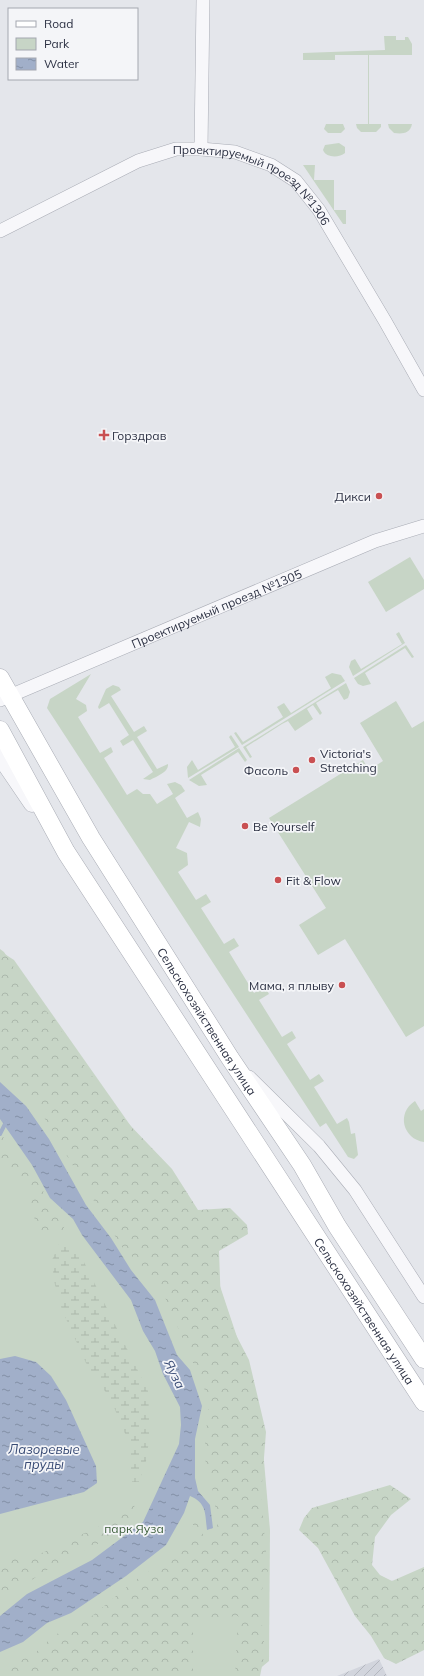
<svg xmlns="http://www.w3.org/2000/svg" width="424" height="1676" font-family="Mulish,sans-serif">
	<defs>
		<pattern id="industrial-furrows" width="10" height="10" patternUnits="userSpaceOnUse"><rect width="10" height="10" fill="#d2d5dd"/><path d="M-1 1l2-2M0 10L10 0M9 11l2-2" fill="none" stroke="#b4b7bf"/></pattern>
		<pattern id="forest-crowns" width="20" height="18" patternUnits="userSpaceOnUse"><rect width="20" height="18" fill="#c7d5c6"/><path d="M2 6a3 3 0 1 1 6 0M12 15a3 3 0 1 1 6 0" fill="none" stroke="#abb7ab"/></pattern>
		<pattern id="wetland-marsh" width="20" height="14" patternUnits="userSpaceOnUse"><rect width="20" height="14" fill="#c7d5c6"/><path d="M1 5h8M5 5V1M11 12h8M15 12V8" fill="none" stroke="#abb7ab"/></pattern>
		<pattern id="water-ripples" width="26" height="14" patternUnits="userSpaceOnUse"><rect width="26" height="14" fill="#a1afc9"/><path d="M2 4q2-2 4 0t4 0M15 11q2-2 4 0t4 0" fill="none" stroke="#838fa5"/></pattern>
	</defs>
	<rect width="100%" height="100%" fill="#e4e6eb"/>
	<path fill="url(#industrial-furrows)" d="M 379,1659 L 387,1676 L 337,1676 Z"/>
	<g fill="#c7d5c6">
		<path d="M 384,36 L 396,36 L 396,40 L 405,40 L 405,37 L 408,37 L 412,44 L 412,55 L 369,55 L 369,124 L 381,124 L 381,127 L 376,132 L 361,132 L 357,128 L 356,124 L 368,124 L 368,55 L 335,55 L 335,60 L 303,60 L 303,53 L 385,50 Z"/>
		<path d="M 326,124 L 343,124 L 345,129 L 341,133 L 328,133 L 324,129 Z"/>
		<path d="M 388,124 L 412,124 C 410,134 402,134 394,133 L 389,128 Z"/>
		<path d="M 339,143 L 345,147 L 345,153 C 339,158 326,158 323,150 L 325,145 Z"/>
		<path d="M 303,165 L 315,165 L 314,180 L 334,180 L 334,210 L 346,210 L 346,224 L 343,224 Z"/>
		<path d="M 410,557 L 424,580 L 424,589 L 386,612 L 368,582 Z"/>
		<path d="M 399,632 L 405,643 L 353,676 L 349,667 L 351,661 L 355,659 L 361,669 L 402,644 L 396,634 Z"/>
		<path d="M 406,645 L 414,657 L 412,658 L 405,648 L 365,673 L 371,684 L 363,686 L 358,684 L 354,678 Z"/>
		<path d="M 332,673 L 341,675 L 345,681 L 242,745 L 234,733 L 236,732 L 243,742 L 283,717 L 277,707 L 284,703 L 291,713 L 331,688 L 325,677 Z"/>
		<path d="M 91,674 L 76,699 L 86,705 L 87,711 L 78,717 L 100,753 L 111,747 L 113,752 L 104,758 L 127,795 L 137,789 L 143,794 L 150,794 L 157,804 L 173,794 L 167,784 L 175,782 L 181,785 L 185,791 L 175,798 L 187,818 L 198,812 L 201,819 L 200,827 L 189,822 L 176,848 L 187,853 L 188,865 L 178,872 L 196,900 L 206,894 L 211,902 L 201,908 L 224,944 L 234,938 L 239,946 L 229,952 L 254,993 L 265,987 L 269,994 L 259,1000 L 282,1037 L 292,1031 L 296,1038 L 287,1044 L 310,1080 L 319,1074 L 324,1081 L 314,1087 L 337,1124 L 347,1118 L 349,1122 L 351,1134 L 355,1133 L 358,1155 L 354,1159 L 348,1157 L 326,1123 L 320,1127 L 47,708 L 50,699 Z"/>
		<path d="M 346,683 L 350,692 L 348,698 L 344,700 L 338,690 L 316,703 L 322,713 L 320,715 L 313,705 L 307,709 L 313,719 L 295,731 L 288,721 L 282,724 L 246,747 L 252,757 L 250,758 L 243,747 Z"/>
		<path d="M 113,685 L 119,687 L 121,690 L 111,696 L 134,732 L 144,726 L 147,731 L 137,737 L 157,769 L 168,764 C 169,772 157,776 150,780 L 143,779 L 153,772 L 133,740 L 123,746 L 120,741 L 129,735 L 109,703 L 99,709 L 98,707 L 106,689 Z"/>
		<path d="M 396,701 L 412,728 L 424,721 L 424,1026 L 406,1037 L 345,939 L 318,955 L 299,925 L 326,908 L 269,818 L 363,760 L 369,770 L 383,761 L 360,723 Z"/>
		<path d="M 231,735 L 239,747 L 188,778 L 187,767 L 192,760 L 198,770 L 235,747 L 229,737 Z"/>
		<path d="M 239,748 L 247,760 L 245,762 L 238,752 L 201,775 L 207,785 L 199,786 L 189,780 Z"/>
		<path d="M 0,951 L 14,960 L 199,1223 L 244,1358 L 262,1438 L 270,1530 L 269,1661 L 251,1676 L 0,1676 Z"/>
		<path d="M 415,1101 L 421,1111 L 424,1109 L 424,1142 C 403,1139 396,1113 415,1101 Z"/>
	</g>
	<g fill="url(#forest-crowns)">
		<path d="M 0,949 L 4,952 L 34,999 L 56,1021 L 69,1045 L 125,1120 L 172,1169 L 198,1210 L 230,1208 L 247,1225 L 248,1234 L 219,1251 L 221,1306 L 249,1360 L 266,1432 L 261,1496 L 268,1573 L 259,1598 L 265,1651 L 260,1676 L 235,1676 L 238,1616 L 200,1619 L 193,1629 L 193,1676 L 0,1676 L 0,1670 L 34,1654 L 53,1636 L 92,1616 L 134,1581 L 191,1544 L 194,1516 L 205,1539 L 218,1534 L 214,1496 L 204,1455 L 209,1400 L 158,1281 L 121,1246 L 36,1104 L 15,1089 L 0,1069 Z"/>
		<path d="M 0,1132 L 22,1166 L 37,1180 L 53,1209 L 63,1218 L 65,1224 L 63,1230 L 57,1231 L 46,1238 L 37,1230 L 29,1193 L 23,1181 L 0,1159 Z"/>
		<path d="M 390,1485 L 411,1499 L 391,1515 L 375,1537 L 372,1565 L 380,1575 L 392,1581 L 424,1567 L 424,1650 L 396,1664 L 384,1658 L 371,1636 L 355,1616 L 318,1548 L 299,1530 L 304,1518 L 312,1508 Z"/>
		<path d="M 134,1502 L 135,1514 L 130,1526 L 119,1534 L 61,1561 L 30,1581 L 0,1595 L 0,1558 L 28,1556 L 42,1553 L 102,1525 Z"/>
	</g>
	<path fill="url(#wetland-marsh)" d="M 60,1242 L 78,1250 L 148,1391 L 150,1434 L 146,1461 L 139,1482 L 132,1482 L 129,1443 L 111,1400 L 86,1363 L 62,1310 L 54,1281 L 52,1260 Z"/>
	<g fill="url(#water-ripples)">
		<path d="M 0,1082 L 26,1106 L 49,1139 L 86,1205 L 111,1238 L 131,1270 L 155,1300 L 177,1355 L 190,1370 L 202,1406 L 195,1439 L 195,1478 L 198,1491 L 210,1505 L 213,1528 L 207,1530 C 205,1514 207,1503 190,1496 L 184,1513 L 166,1545 L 126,1576 L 71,1613 L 47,1623 L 23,1642 L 0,1652 L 0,1616 L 27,1594 L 92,1560 L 143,1522 L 179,1444 L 181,1425 L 180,1407 L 163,1374 L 155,1351 L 143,1331 L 131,1300 L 82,1235 L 73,1219 L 50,1198 L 32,1165 L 0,1119 Z"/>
		<path d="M 15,1356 L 36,1362 L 51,1376 L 66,1400 L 96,1466 L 97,1483 L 84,1492 L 0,1514 L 0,1359 Z"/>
	</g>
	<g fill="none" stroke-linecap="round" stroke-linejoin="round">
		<path stroke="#a1afc9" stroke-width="4" d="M 0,1134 L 6,1122"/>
		<defs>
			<g id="minor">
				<path d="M 201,149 L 203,0"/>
				<path id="s1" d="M 0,231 L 138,161 L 176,149 L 201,149 L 235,152 L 271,165 L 296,181 L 319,210 L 385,321 L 424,390"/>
				<path id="s2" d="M 0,700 L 375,541 L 424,526"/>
				<path d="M 249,1077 L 319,1146 L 355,1190 L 424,1297"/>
			</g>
			<path id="tertiary" d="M 0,757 L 32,804"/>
			<g id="secondary">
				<path id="s3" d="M 0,678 L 91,838 L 230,1058 L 302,1165 L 337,1226 L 424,1359"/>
				<path id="s4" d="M 0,730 L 66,852 L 424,1402"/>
			</g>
		</defs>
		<use href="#minor" stroke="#a9acb5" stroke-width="14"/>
		<use href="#tertiary" stroke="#a9acb5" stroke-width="17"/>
		<use href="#secondary" stroke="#a9acb5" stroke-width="19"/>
		<use href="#minor" stroke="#f7f7fa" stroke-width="13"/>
		<use href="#tertiary" stroke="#f7f7fa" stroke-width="16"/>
		<use href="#secondary" stroke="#fff" stroke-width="18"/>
	</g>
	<g fill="#c95052" stroke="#f4f5f8" stroke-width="1.5">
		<path d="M102 429h4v4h4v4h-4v4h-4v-4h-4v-4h4z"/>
		<circle cx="379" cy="496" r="4"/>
		<circle cx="312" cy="760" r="4"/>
		<circle cx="296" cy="770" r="4"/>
		<circle cx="245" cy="826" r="4"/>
		<circle cx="278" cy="880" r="4"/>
		<circle cx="342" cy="985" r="4"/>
	</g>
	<g text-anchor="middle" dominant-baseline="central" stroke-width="3.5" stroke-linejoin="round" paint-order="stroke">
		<g font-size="12" fill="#2c3143" stroke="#f4f5f8">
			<text stroke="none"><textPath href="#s1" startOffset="283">Проектируемый проезд №1306</textPath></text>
			<text stroke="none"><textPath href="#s2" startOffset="235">Проектируемый проезд №1305</textPath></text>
			<text stroke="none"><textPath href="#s3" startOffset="401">Сельскохозяйственная улица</textPath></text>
			<text stroke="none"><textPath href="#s4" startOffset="686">Сельскохозяйственная улица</textPath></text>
		</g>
		<g font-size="12" fill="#2c3143" stroke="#f4f5f8" text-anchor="start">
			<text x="112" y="435">Горздрав</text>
			<text x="371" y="496" text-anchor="end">Дикси</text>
			<text x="320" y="753">Victoria's<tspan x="320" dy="14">Stretching</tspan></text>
			<text x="288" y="770" text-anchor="end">Фасоль</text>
			<text x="253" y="826">Be Yourself</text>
			<text x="286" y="880">Fit &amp; Flow</text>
			<text x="334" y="985" text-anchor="end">Мама, я плыву</text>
		</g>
		<g font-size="12" fill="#3c5e3a" stroke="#f4f5f8">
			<text x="134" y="1528">парк Яуза</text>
		</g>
		<g font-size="13" font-style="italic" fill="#384b75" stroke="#f4f5f8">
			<text transform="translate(175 1374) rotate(64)">Яуза</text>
			<text x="44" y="1449">Лазоревые<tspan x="44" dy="15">пруды</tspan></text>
		</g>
	</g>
	<rect x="8" y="8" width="130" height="72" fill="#f4f5f8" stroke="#a4a7b0"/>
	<rect x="16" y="21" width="20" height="6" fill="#ffffff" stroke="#a4a7b0"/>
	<text x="44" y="28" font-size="12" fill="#2c3143">Road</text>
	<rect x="16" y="38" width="20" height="12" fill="#c7d5c6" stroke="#a4a7b0"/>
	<text x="44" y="48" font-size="12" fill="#2c3143">Park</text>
	<rect x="16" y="58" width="20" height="12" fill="url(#water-ripples)" stroke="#a4a7b0"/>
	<text x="44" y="68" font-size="12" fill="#2c3143">Water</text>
</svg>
